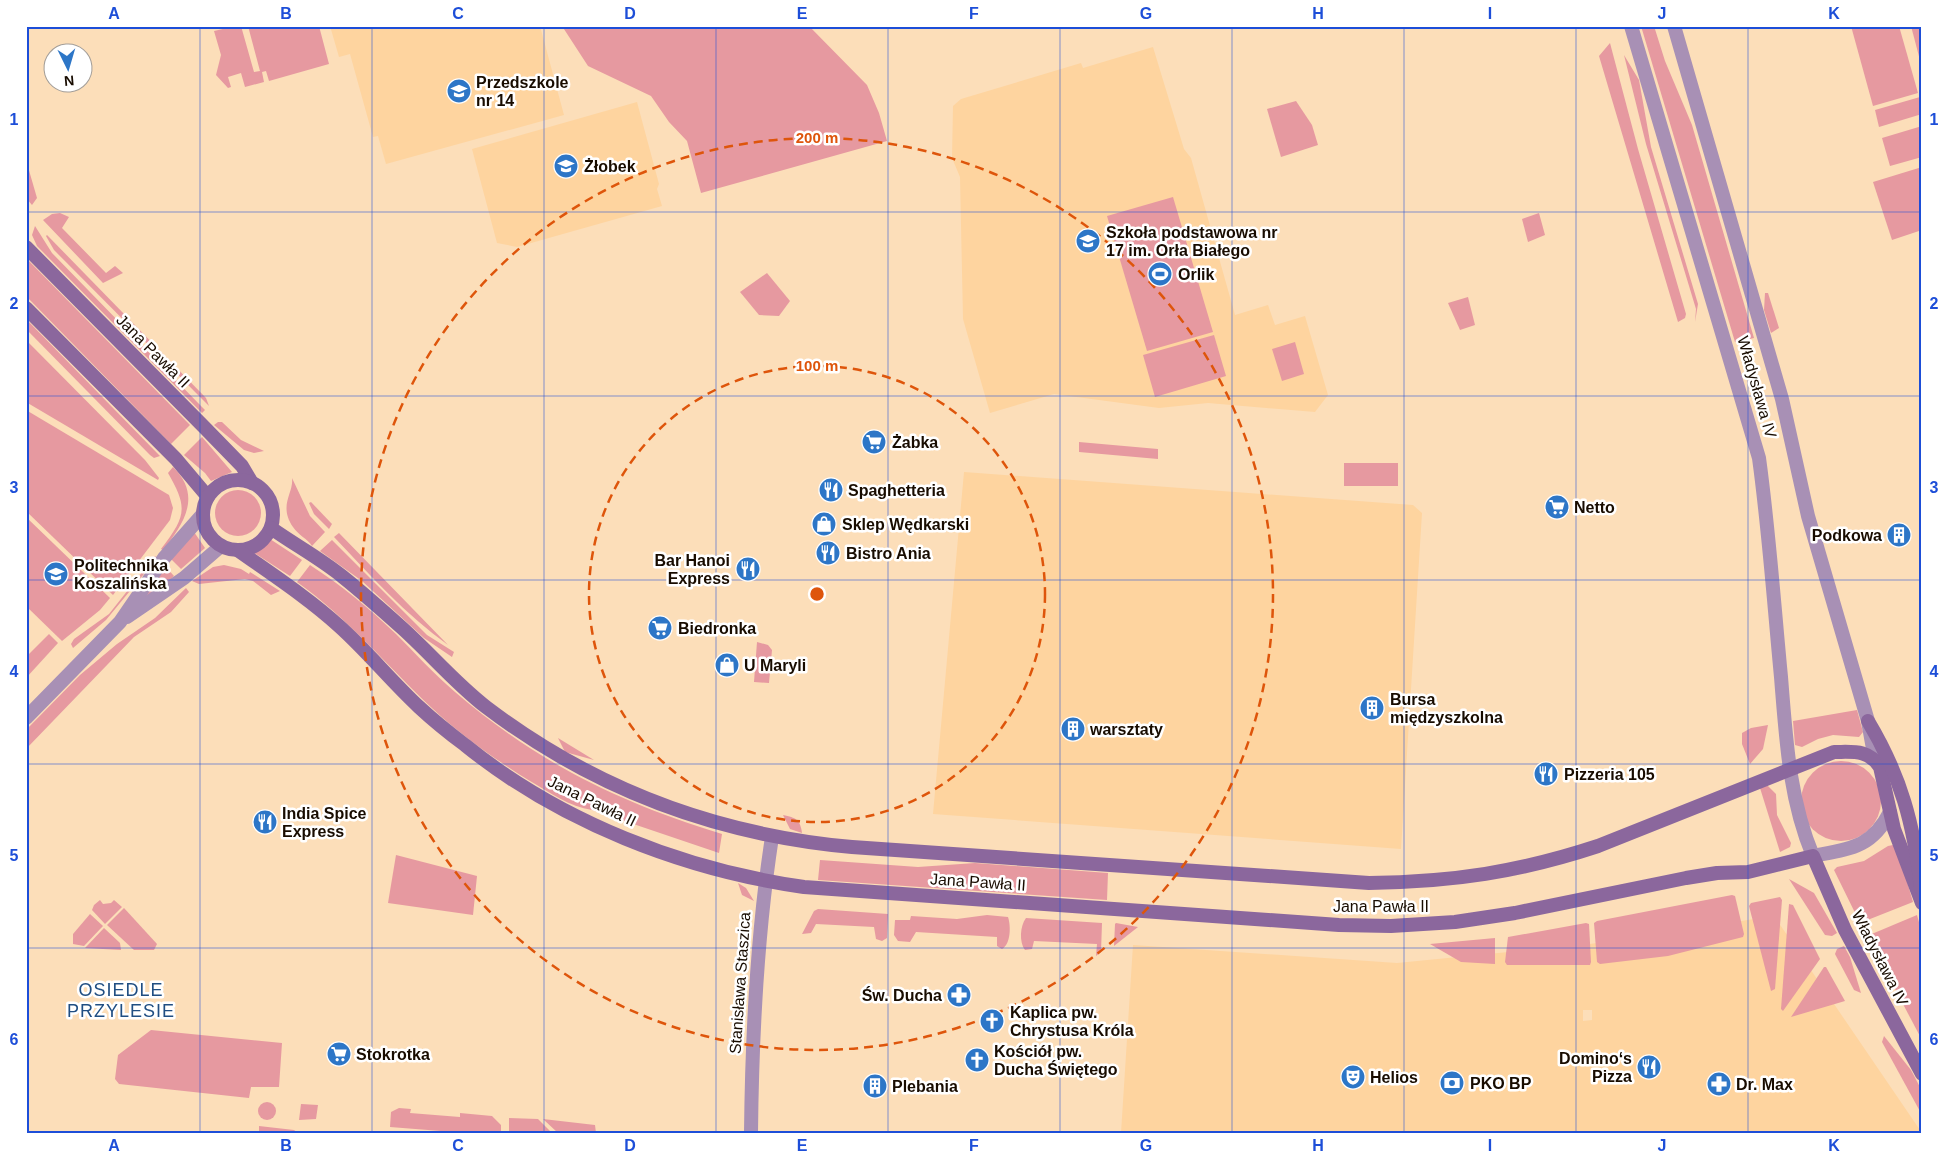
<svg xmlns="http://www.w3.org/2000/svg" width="1948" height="1159" font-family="Arial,sans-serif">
	<rect width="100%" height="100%" fill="#fcdeb9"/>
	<g fill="#fed49f" fill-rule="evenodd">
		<path d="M 330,26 L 540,26 L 564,115 L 386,164 L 378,136 L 373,137 L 350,54 L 339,57 Z"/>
		<path d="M 1153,47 L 1184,149 L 1191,158 L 1235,315 L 1268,305 L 1275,325 L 1305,316 L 1328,395 L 1315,412 L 1208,403 L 1159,408 L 1054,394 L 990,413 L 963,319 L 960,177 L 952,158 L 953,106 L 961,99 L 1081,63 L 1083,68 Z"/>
		<path d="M 637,102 L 659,184 L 657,189 L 662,206 L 517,247 L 497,243 L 472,149 Z"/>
		<path d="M 964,472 L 1413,505 L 1422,513 L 1401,849 L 933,814 Z"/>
		<path d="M 1774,916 L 1922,1133 L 1121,1133 L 1133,945 L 1397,963 L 1590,944 ZM 1583,1010 L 1592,1010 L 1592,1020 L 1583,1021 Z"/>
	</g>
	<g fill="#e699a0">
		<path d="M 236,26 L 241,26 L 254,72 L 260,71 L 248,26 L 319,26 L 329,64 L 269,81 L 266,71 L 262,72 L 264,82 L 245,87 L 241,73 L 228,77 L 231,87 L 228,88 L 216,75 L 221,55 L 214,31 Z"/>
		<path d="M 562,26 L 809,26 L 867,85 L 879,113 L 887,141 L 701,193 L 687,141 L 669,122 L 651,96 L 588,66 Z"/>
		<path d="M 1641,26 L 1654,26 L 1665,61 L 1692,125 L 1754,338 L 1735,342 Z"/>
		<path d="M 1851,26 L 1899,26 L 1918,93 L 1873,106 Z"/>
		<path d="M 1911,26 L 1922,26 L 1922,64 L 1921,64 Z"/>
		<path d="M 1610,43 L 1638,149 L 1686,314 L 1685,318 L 1678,322 L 1599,56 Z"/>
		<path d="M 1624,55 L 1639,80 L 1651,147 L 1698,304 L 1695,322 L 1696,309 L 1646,144 Z"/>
		<path d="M 1920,97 L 1922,114 L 1879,127 L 1875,110 Z"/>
		<path d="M 1296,101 L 1312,125 L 1318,145 L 1281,157 L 1267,109 Z"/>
		<path d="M 1922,126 L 1922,157 L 1890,166 L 1882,138 Z"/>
		<path d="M 26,160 L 37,198 L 32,205 L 26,198 Z"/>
		<path d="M 1922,167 L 1922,230 L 1892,240 L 1873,182 Z"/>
		<path d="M 1173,197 L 1213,332 L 1147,351 L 1107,216 Z"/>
		<path d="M 60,213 L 69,217 L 62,228 L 106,273 L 115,266 L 123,273 L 103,283 L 43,220 L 52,214 Z"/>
		<path d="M 1539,213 L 1545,235 L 1528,242 L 1522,219 Z"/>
		<path d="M 35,226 L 52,253 L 201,406 L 205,410 L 202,413 L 37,246 L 32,235 Z"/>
		<path d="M 47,235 L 206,398 L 209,406 L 54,250 L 46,236 Z"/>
		<path d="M 26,258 L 190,425 L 171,444 L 26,296 Z"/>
		<path d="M 767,273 L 790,301 L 779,316 L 759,315 L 740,292 Z"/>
		<path d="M 1765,293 L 1768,293 L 1779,328 L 1771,333 L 1764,310 Z"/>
		<path d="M 1468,297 L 1475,325 L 1460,330 L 1448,303 Z"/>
		<path d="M 26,319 L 160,456 L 154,458 L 150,455 L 26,329 Z"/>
		<path d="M 1214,335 L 1226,376 L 1155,397 L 1143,355 Z"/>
		<path d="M 26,340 L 145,460 L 159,478 L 158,480 L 26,402 Z"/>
		<path d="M 1295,342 L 1304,374 L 1282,381 L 1272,349 Z"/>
		<path d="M 26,410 L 169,495 L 173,508 L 170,520 L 113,595 L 26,511 Z"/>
		<path d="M 218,422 L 222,422 L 241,440 L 264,451 L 254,453 L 244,450 L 214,425 Z"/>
		<path d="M 202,437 L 232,472 L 211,481 L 205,473 L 184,455 Z"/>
		<path d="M 1079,442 L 1158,449 L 1158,459 L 1079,452 Z"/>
		<rect x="1344" y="463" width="54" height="23"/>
		<path d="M 173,467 C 203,496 183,525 163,550 L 161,549 C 185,517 189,509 168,473 Z"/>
		<path d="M 292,478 L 310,516 L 325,532 L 312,546 C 308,539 298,535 293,527 C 278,505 294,493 292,478 Z"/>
		<circle cx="238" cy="513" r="23"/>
		<path d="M 311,502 L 332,524 L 329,529 L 314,514 L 309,503 Z"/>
		<path d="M 26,517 L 110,598 L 100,610 L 62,641 L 26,606 Z"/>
		<path d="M 194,532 L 205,548 L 181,569 L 170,558 Z"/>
		<path d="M 339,533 L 448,645 C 406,615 370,575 334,537 Z"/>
		<path d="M 270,539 L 302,560 L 290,576 L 253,552 Z"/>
		<path d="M 332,540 L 427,635 L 454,652 L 452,657 L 424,638 L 362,581 L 320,551 Z"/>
		<path d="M 155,556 L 157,558 L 106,620 L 73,648 L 71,644 L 74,639 L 109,614 Z"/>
		<path d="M 224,565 L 241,569 L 249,574 L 250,572 L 280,591 L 271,595 L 253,581 L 245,579 L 199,584 L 192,581 L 213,567 Z"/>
		<path d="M 310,565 C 341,585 369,608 396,634 C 415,653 434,674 455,692 C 538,763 618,802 722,834 L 719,853 L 592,810 C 570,807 549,792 530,781 C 496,760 462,736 433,709 C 387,666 348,618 297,582 Z"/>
		<path d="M 165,566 L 174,576 L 161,589 L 129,610 Z"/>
		<path d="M 186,588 L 189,592 L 171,612 L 134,637 L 26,749 L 26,730 L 80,675 L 117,644 L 155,618 Z"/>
		<path d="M 49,634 L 58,643 L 26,678 L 26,657 Z"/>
		<path d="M 757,642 L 768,645 L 772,650 L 769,683 L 754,682 Z"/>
		<path d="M 1857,710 L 1863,732 L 1859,737 L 1833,735 L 1818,739 L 1802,747 L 1795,745 L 1793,721 Z"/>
		<path d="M 1768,725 L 1763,749 L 1750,764 L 1742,744 L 1742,733 L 1751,728 Z"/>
		<path d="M 558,738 L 594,760 L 565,752 Z"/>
		<circle cx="1841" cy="801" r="40"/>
		<path d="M 1767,785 L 1776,794 L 1777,815 L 1791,843 L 1790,847 L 1780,852 L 1760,788 Z"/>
		<path d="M 783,815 C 796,818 800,819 802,833 L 790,829 Z"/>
		<path d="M 1893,845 L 1898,851 L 1913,902 L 1860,923 L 1834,870 L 1837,867 L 1864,861 L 1888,846 Z"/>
		<path d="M 396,855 L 477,876 L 473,915 L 388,903 Z"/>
		<path d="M 820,860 L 918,867 L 975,863 L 1108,873 L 1107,900 L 818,880 Z"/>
		<path d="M 1789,879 L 1814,893 L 1837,933 L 1832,936 L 1825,935 Z"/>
		<path d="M 738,883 L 746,888 L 754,901 L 742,895 Z"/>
		<path d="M 1732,895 L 1735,896 L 1744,934 L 1743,937 L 1668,956 L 1600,964 L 1597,962 L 1594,923 L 1597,921 Z"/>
		<path d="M 1780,897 L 1782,900 L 1775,989 L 1771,991 L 1749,906 L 1751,903 Z"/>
		<path d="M 100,900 L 103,904 L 111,903 L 114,900 L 122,907 L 105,924 L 92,910 L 94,905 Z"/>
		<path d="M 1789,904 L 1793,905 L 1820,959 L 1783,1011 L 1781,1009 Z"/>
		<path d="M 124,908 L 157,944 L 154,950 L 134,950 L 107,925 Z"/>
		<path d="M 818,909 L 888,914 L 887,938 L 882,941 L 876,939 L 874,927 L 816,924 L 811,933 L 802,934 L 814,911 Z"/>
		<path d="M 90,914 L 103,926 L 84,946 L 73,944 L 73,934 Z"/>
		<path d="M 987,915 L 1008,917 C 1011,926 1011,944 1002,949 L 997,946 L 997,937 L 916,932 L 910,942 L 898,941 L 894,935 L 895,920 L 910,920 L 911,916 L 957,919 Z"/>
		<path d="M 1917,915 L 1922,933 L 1922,1040 L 1867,936 Z"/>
		<path d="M 1026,918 L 1102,923 L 1101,952 L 1096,956 L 1097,944 L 1034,941 L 1032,949 L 1025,950 C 1019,942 1020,926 1026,918 Z"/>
		<path d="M 1116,923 L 1138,927 L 1114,946 L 1115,924 Z"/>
		<path d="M 1586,923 L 1589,924 L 1591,962 L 1590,965 L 1507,965 L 1505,962 L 1508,937 Z"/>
		<path d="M 104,928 L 120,943 L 121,950 L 85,948 Z"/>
		<path d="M 1495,938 L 1495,964 L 1461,962 L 1430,944 Z"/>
		<path d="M 1844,946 L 1850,957 L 1861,993 L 1854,990 L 1835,954 L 1837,949 Z"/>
		<path d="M 1824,967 L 1826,967 L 1845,1001 L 1791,1017 Z"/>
		<path d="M 151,1030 L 282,1043 L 279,1087 L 251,1087 L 249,1098 L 119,1084 L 115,1079 L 118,1055 Z"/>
		<path d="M 1884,1036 L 1911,1070 L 1922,1091 L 1922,1115 L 1882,1042 Z"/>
		<circle cx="267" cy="1111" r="9"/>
		<path d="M 301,1104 L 318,1105 L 316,1119 L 299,1120 Z"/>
		<path d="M 399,1108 L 411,1109 L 410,1113 L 460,1117 L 460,1113 L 492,1116 L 501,1125 L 501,1133 L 466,1133 L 390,1127 L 391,1112 Z"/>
		<path d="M 509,1118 L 538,1119 L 552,1133 L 509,1133 Z"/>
		<path d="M 543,1119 L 595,1125 L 596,1133 L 558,1133 Z"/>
		<path d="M 259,1126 L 294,1130 L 298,1133 L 259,1133 Z"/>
	</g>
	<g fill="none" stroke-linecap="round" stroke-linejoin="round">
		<g stroke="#a890b5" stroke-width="14">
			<path d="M 1631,26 L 1759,458 C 1769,531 1774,604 1781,677 C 1786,738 1789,799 1813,856 C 1849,849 1872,848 1890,812"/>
			<path d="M 1674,26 L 1782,399 L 1808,516 L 1868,721 L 1875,760"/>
			<path d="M 127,617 L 184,578 L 221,546"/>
			<path d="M 26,718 L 120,622 L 164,558 L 203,514"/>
			<path d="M 751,1133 C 752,1034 757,934 772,837"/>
		</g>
		<g stroke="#8b679d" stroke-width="14">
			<path d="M 26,247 L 206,429 L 242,466 L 252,483"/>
			<path d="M 26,308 L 176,459 L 208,497"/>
			<circle cx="238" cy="515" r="35"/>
			<path d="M 271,528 C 295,545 321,559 343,577 C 363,593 382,610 401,627 C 430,653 455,683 486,707 C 594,789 718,835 852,847 L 1369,883 C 1453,882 1519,872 1598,846 L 1834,752 C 1853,752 1868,749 1880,767 L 1894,829 L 1922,903"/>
			<path d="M 239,551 C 273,575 308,598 339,626 C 367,651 391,681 419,707 C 433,720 449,733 465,745 C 560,822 684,870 804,887 L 1339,925 L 1391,926 L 1455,922 L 1515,913 L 1686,878 L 1717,873 L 1748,872 L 1813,856 L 1845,930 L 1922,1074"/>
			<path d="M 1868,721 C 1901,776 1914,825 1921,888"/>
		</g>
	</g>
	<path fill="none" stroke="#1d4ed8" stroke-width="1" stroke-opacity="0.55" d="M 200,26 L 200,1133M 372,26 L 372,1133M 544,26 L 544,1133M 716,26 L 716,1133M 888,26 L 888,1133M 1060,26 L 1060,1133M 1232,26 L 1232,1133M 1404,26 L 1404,1133M 1576,26 L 1576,1133M 1748,26 L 1748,1133M 26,212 L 1922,212M 26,396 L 1922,396M 26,580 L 1922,580M 26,764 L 1922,764M 26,948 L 1922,948"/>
	<g fill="none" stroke="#de550b" stroke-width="2.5" stroke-dasharray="9 6">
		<circle cx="817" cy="594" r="228"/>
		<circle cx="817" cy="594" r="456"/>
	</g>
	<defs>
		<symbol id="school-disc" viewBox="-11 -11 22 22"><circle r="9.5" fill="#2d76c7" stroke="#fff"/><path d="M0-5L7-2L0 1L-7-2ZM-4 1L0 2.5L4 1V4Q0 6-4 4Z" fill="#fff"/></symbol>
		<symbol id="stadium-disc" viewBox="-11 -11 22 22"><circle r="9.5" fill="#2d76c7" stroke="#fff"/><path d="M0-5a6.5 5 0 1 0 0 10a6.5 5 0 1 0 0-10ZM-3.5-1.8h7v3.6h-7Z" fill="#fff"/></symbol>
		<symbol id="supermarket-disc" viewBox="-11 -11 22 22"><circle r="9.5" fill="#2d76c7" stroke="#fff"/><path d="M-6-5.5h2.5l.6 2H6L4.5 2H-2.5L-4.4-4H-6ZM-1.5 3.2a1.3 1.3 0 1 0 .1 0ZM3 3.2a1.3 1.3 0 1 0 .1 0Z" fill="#fff"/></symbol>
		<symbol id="restaurant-disc" viewBox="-11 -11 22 22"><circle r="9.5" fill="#2d76c7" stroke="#fff"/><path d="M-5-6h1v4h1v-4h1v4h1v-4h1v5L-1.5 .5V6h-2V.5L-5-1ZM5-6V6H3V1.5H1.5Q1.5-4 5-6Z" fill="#fff"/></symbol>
		<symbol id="shop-disc" viewBox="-11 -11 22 22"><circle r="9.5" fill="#2d76c7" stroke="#fff"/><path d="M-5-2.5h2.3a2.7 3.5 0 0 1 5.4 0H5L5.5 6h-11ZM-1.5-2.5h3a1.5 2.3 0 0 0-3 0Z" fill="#fff"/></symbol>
		<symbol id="building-disc" viewBox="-11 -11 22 22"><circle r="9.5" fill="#2d76c7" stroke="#fff"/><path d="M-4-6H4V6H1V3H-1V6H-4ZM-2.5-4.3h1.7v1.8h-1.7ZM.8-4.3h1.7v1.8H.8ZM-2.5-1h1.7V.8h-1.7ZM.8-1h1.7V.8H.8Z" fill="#fff"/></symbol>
		<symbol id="university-disc" viewBox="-11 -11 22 22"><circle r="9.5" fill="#2d76c7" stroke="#fff"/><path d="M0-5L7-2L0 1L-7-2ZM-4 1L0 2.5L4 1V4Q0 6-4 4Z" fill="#fff"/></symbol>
		<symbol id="pharmacy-disc" viewBox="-11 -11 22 22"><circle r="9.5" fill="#2d76c7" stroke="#fff"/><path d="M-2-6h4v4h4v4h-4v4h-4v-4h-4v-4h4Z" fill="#fff"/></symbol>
		<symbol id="church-disc" viewBox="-11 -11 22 22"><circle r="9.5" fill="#2d76c7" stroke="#fff"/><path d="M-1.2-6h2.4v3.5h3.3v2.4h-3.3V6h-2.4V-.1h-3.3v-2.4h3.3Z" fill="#fff"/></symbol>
		<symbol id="theatre-disc" viewBox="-11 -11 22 22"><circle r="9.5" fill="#2d76c7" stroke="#fff"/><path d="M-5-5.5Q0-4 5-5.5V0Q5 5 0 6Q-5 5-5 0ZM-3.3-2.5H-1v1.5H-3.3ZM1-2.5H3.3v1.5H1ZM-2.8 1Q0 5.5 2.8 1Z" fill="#fff"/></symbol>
		<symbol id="bank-disc" viewBox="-11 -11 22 22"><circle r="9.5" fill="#2d76c7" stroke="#fff"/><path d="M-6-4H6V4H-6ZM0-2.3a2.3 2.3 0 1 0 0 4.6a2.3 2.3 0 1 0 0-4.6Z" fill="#fff"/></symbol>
	</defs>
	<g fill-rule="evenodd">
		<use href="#school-disc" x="445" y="77" width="28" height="28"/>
		<use href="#school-disc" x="552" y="152" width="28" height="28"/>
		<use href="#school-disc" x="1074" y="227" width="28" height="28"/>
		<use href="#stadium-disc" x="1146" y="260" width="28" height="28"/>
		<use href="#supermarket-disc" x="860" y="428" width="28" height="28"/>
		<use href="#restaurant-disc" x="817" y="476" width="28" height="28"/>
		<use href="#supermarket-disc" x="1543" y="493" width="28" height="28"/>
		<use href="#shop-disc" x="810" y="510" width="28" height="28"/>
		<use href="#building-disc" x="1885" y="521" width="28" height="28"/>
		<use href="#restaurant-disc" x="814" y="539" width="28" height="28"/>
		<use href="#restaurant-disc" x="734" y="555" width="28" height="28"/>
		<use href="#university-disc" x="42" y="560" width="28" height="28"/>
		<use href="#supermarket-disc" x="646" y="614" width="28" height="28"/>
		<use href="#shop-disc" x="713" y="651" width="28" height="28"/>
		<use href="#building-disc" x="1358" y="694" width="28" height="28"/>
		<use href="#building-disc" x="1059" y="715" width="28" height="28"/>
		<use href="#restaurant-disc" x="1532" y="760" width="28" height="28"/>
		<use href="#restaurant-disc" x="251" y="808" width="28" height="28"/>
		<use href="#pharmacy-disc" x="945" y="981" width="28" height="28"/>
		<use href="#church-disc" x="978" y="1007" width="28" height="28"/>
		<use href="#supermarket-disc" x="325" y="1040" width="28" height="28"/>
		<use href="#church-disc" x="963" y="1046" width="28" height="28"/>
		<use href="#restaurant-disc" x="1635" y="1053" width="28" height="28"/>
		<use href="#theatre-disc" x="1339" y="1063" width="28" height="28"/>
		<use href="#bank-disc" x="1438" y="1069" width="28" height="28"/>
		<use href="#pharmacy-disc" x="1705" y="1070" width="28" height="28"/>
		<use href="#building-disc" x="861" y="1072" width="28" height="28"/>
	</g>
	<g text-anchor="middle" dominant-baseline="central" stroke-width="5" stroke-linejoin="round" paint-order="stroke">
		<g font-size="16" font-weight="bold" fill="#180c00" stroke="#fff" text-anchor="start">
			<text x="476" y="82">Przedszkole<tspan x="476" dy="18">nr 14</tspan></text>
			<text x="584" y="166">Żłobek</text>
			<text x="1106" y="232">Szkoła podstawowa nr<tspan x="1106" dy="18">17 im. Orła Białego</tspan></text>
			<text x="1178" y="274">Orlik</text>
			<text x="892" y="442">Żabka</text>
			<text x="848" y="490">Spaghetteria</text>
			<text x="1574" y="507">Netto</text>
			<text x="842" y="524">Sklep Wędkarski</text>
			<text x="1882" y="535" text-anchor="end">Podkowa</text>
			<text x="846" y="553">Bistro Ania</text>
			<text x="730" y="560" text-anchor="end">Bar Hanoi<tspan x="730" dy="18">Express</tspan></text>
			<text x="74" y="565">Politechnika<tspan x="74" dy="18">Koszalińska</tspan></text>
			<text x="678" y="628">Biedronka</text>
			<text x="744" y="665">U Maryli</text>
			<text x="1390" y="699">Bursa<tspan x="1390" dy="18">międzyszkolna</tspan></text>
			<text x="1090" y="729">warsztaty</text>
			<text x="1564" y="774">Pizzeria 105</text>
			<text x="282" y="813">India Spice<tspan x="282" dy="18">Express</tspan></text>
			<text x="942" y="995" text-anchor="end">Św. Ducha</text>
			<text x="1010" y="1012">Kaplica pw.<tspan x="1010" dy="18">Chrystusa Króla</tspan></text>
			<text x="994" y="1051">Kościół pw.<tspan x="994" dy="18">Ducha Świętego</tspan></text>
			<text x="356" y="1054">Stokrotka</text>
			<text x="1632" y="1058" text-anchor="end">Domino‘s<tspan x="1632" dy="18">Pizza</tspan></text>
			<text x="1370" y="1077">Helios</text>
			<text x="1470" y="1083">PKO BP</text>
			<text x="1736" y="1084">Dr. Max</text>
			<text x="892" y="1086">Plebania</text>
		</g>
		<g font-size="16" fill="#180c00" stroke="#fff">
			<text transform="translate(153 351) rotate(45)">Jana Pawła II</text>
			<text transform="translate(1757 387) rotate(74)">Władysława IV</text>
			<text transform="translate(592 801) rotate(26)">Jana Pawła II</text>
			<text transform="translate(978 882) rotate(4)">Jana Pawła II</text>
			<text x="1381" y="906">Jana Pawła II</text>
			<text transform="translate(1880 958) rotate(63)">Władysława IV</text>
			<text transform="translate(740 983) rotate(-86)">Stanisława Staszica</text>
		</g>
		<g font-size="18" letter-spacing="1" fill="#204e82" stroke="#fff">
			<text x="121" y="990">OSIEDLE<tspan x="121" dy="21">PRZYLESIE</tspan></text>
		</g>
	</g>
	<circle cx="817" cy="594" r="8" fill="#de550b" stroke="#fff" stroke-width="2.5"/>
	<g font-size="15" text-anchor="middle" font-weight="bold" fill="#de550b" stroke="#fff" stroke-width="5" stroke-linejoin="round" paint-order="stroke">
		<text x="817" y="143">200 m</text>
		<text x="817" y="371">100 m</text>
	</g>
	<rect width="1948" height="1159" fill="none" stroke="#ffffff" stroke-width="55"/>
	<g transform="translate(68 68) rotate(175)"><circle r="24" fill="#ffffff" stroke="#a39e99"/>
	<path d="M0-4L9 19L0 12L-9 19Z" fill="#2d76c7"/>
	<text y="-8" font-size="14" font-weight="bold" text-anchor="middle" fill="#180c00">N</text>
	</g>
	<rect x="28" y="28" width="1892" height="1104" fill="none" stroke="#1d4ed8" stroke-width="2"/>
	<g font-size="16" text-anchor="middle" font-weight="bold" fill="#1d4ed8">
		<text x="114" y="19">A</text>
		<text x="286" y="19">B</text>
		<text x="458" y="19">C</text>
		<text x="630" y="19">D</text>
		<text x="802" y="19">E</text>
		<text x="974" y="19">F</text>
		<text x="1146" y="19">G</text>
		<text x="1318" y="19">H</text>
		<text x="1490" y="19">I</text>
		<text x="1662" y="19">J</text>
		<text x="1834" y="19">K</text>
		<text x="14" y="125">1</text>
		<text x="1934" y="125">1</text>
		<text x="14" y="309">2</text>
		<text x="1934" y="309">2</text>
		<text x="14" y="493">3</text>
		<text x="1934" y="493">3</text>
		<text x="14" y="677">4</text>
		<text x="1934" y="677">4</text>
		<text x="14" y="861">5</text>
		<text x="1934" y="861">5</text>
		<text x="14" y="1045">6</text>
		<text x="1934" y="1045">6</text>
		<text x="114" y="1151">A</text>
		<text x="286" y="1151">B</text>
		<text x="458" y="1151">C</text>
		<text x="630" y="1151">D</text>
		<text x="802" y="1151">E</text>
		<text x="974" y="1151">F</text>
		<text x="1146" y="1151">G</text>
		<text x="1318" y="1151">H</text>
		<text x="1490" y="1151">I</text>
		<text x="1662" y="1151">J</text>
		<text x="1834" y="1151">K</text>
	</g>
</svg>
